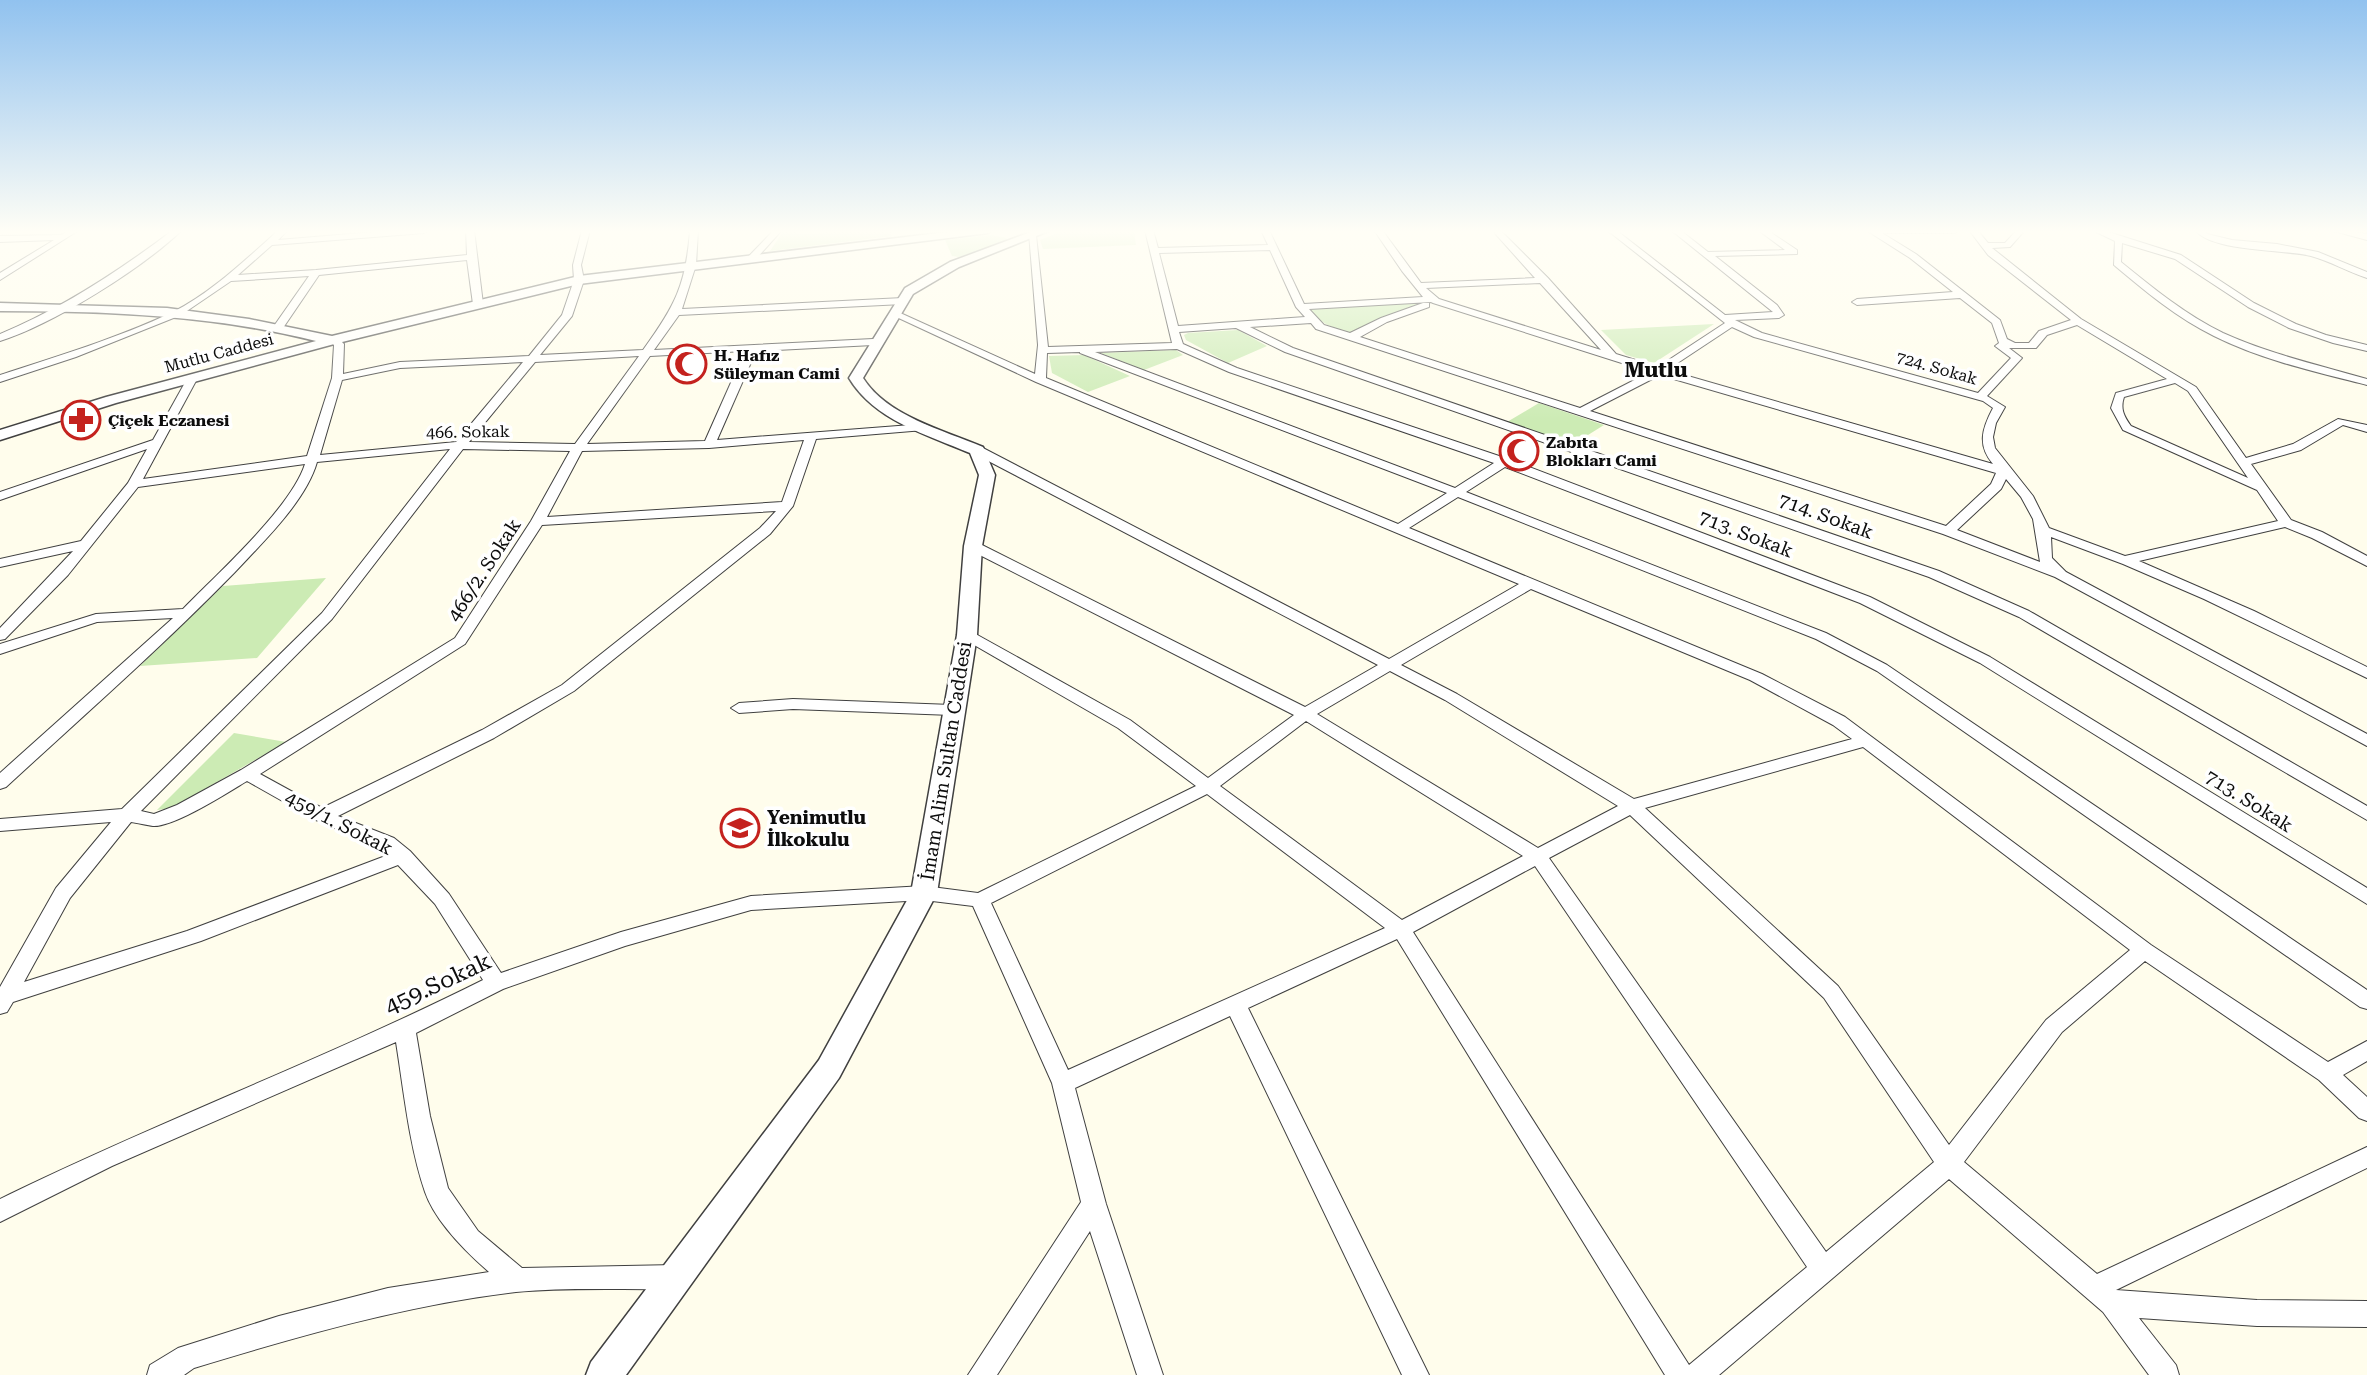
<svg xmlns="http://www.w3.org/2000/svg" width="2367" height="1375" font-family="'Roboto Serif',serif">
	<rect width="100%" height="100%" fill="#fffdec"/>
	<g fill="#ccebb4">
		<path d="M 784,230 L 798,230 L 797,234 L 890,230 L 892,236 L 770,251 Z"/>
		<path d="M 1066,230 L 1134,230 L 1136,245 L 1043,249 L 1040,240 Z"/>
		<path d="M 991,235 L 1007,238 L 1004,242 L 959,257 L 952,256 L 945,240 Z"/>
		<path d="M 1420,302 L 1424,304 L 1348,333 C 1332,327 1320,324 1310,309 Z"/>
		<path d="M 1714,324 L 1654,363 L 1626,355 L 1601,330 Z"/>
		<path d="M 1238,330 L 1267,346 L 1228,363 L 1186,340 L 1184,335 L 1188,333 Z"/>
		<path d="M 1176,350 L 1183,355 L 1144,370 L 1101,353 Z"/>
		<path d="M 1084,355 L 1130,376 L 1088,392 L 1052,373 L 1049,356 Z"/>
		<path d="M 1539,403 L 1604,425 L 1572,445 L 1507,422 Z"/>
		<path d="M 326,578 L 257,658 L 140,666 L 223,586 Z"/>
		<path d="M 234,733 L 286,742 L 172,808 L 157,810 Z"/>
	</g>
	<g fill="none" stroke-linecap="round" stroke-linejoin="round">
		<defs>
			<g id="minor">
				<path d="M 70,230 L 79,230 L 0,280 L 0,273 L 54,240 L 0,242 L 0,236 L 61,235 Z"/>
				<path d="M 173,230 L 182,230 C 143,268 52,325 0,341 L 0,334 C 63,308 119,271 173,230 Z"/>
				<path d="M 279,230 L 288,230 L 278,240 L 398,230 L 428,230 L 424,233 L 272,245 L 238,275 L 316,270 L 467,255 L 466,230 L 474,230 L 483,304 L 478,307 L 473,304 L 467,260 L 319,275 L 283,328 L 279,329 L 274,326 L 309,276 L 231,281 L 181,315 L 76,357 L 0,382 L 0,375 C 58,356 118,338 173,312 C 213,292 248,257 279,230 Z"/>
				<path d="M 582,230 L 590,230 L 581,265 L 584,280 L 572,316 L 540,355 L 643,350 C 675,306 686,285 690,230 L 698,230 L 696,265 L 682,309 L 903,298 L 908,301 L 903,304 L 679,315 L 654,350 L 873,339 L 878,342 L 873,345 L 756,351 L 717,440 L 924,424 L 930,427 L 924,430 L 816,439 L 793,506 L 770,534 L 574,691 L 494,738 L 338,816 L 394,838 L 410,851 L 449,894 L 501,973 L 621,932 L 751,896 L 924,886 L 978,893 L 1196,786 L 1118,728 L 962,638 L 960,635 L 962,632 L 972,632 L 1130,720 L 1208,778 L 1294,715 L 968,549 L 966,546 L 968,543 L 978,543 L 1305,707 L 1378,665 L 973,453 L 973,447 L 981,447 L 1389,659 L 1519,584 L 1036,382 L 890,314 L 898,312 L 1035,374 L 1038,345 L 1029,233 L 1036,235 L 1048,347 L 1172,343 L 1145,230 L 1153,230 L 1158,248 L 1268,245 L 1261,230 L 1269,230 L 1304,304 L 1423,297 L 1402,271 L 1374,230 L 1382,230 L 1421,283 L 1535,278 L 1492,230 L 1500,230 L 1548,278 L 1616,354 L 1658,367 L 1725,323 L 1607,230 L 1616,230 L 1725,315 L 1773,312 L 1671,230 L 1680,230 L 1708,252 L 1785,250 L 1758,230 L 1767,230 L 1797,250 L 1797,254 L 1715,256 L 1777,305 L 1784,315 L 1779,318 L 1735,320 L 1762,333 L 1978,393 L 2011,358 L 1995,346 L 1999,343 L 1992,323 L 1960,298 L 1857,305 L 1852,302 L 1857,299 L 1953,292 L 1910,258 L 1866,230 L 1959,230 L 1955,233 L 1882,233 L 1916,254 L 2000,320 L 2007,339 L 2015,343 L 2029,343 L 2039,331 L 2071,320 L 1988,255 L 1969,230 L 1977,230 L 1988,243 L 2005,243 L 2017,230 L 2025,230 L 2010,247 L 1992,248 L 2081,319 L 2196,387 L 2246,458 L 2293,444 L 2338,419 L 2367,425 L 2367,432 L 2343,425 L 2301,450 L 2251,464 L 2291,520 L 2322,532 L 2367,556 L 2367,566 L 2312,538 L 2285,527 L 2139,561 L 2254,611 L 2367,667 L 2367,678 L 2204,599 L 2123,564 L 2051,537 L 2052,558 L 2066,572 L 2367,734 L 2367,746 L 2055,577 L 1943,534 L 1316,329 L 1311,323 L 1250,327 L 1293,348 L 1939,571 L 2029,611 L 2367,806 L 2367,820 L 2019,617 L 1929,577 L 1285,352 L 1236,328 L 1179,332 L 1183,344 L 1237,368 L 1508,459 L 1870,597 L 1990,657 L 2367,888 L 2367,904 L 1980,663 L 1860,603 L 1505,467 L 1466,492 L 1826,633 L 1887,665 L 2367,990 L 2367,1009 L 2360,1007 L 1877,671 L 1816,639 L 1458,497 L 1409,528 L 1762,674 L 1845,717 L 2151,945 L 2328,1062 L 2367,1041 L 2367,1061 L 2343,1075 L 2367,1097 L 2367,1121 L 2359,1118 L 2319,1080 L 2145,961 L 2062,1032 L 1964,1162 L 2097,1274 L 2367,1147 L 2367,1168 L 2116,1290 L 2257,1300 L 2367,1301 L 2367,1327 L 2257,1326 L 2139,1318 L 2176,1365 L 2179,1375 L 2149,1375 L 2103,1312 L 1949,1179 L 1719,1375 L 1665,1375 L 1397,939 L 1248,1008 L 1429,1375 L 1402,1375 L 1230,1016 L 1075,1088 L 1106,1204 L 1163,1375 L 1137,1375 L 1090,1231 L 997,1375 L 968,1375 L 1081,1202 L 1052,1083 L 973,906 L 924,900 L 751,910 L 625,946 L 503,989 L 416,1033 L 430,1116 L 448,1188 L 478,1231 L 522,1268 L 676,1265 L 685,1268 L 689,1277 L 685,1286 L 676,1289 C 624,1290 567,1287 516,1292 C 406,1305 299,1336 194,1368 L 184,1375 L 147,1375 L 150,1365 L 178,1348 L 279,1316 L 388,1288 L 489,1272 C 466,1252 435,1221 425,1192 C 409,1145 404,1092 396,1042 L 112,1166 L 0,1222 L 0,1199 C 159,1121 325,1059 483,980 L 435,904 L 398,865 L 201,941 L 13,1002 L 7,1012 L 0,1014 L 0,987 L 56,888 L 111,822 L 0,831 L 0,819 L 122,809 L 322,613 L 450,449 L 317,462 C 306,501 263,542 235,572 C 162,647 83,716 6,787 L 0,789 L 0,773 L 173,618 L 97,622 L 0,654 L 0,644 L 96,614 L 183,609 C 217,574 291,508 305,464 L 138,487 L 68,575 L 5,639 L 0,640 L 0,628 L 73,551 L 0,567 L 0,559 L 81,541 L 128,483 L 147,449 L 0,500 L 0,492 L 153,440 L 187,379 L 192,376 L 197,379 L 143,479 L 307,456 L 332,378 L 334,345 L 329,340 L 330,338 L 338,338 L 344,344 L 343,374 L 400,362 L 529,356 L 562,315 L 574,280 L 573,265 ZM 1270,250 L 1296,307 L 1305,317 L 1178,326 L 1159,253 ZM 1540,283 L 1601,350 L 1439,299 L 1426,288 ZM 1431,302 L 1433,303 L 1650,372 L 1580,408 L 1360,337 L 1387,322 L 1429,307 L 1429,303 L 1423,303 L 1381,318 L 1350,333 L 1324,325 L 1309,309 ZM 2077,325 L 2167,379 L 2116,393 L 2111,408 L 2123,430 L 2257,490 L 2278,521 L 2125,556 L 2049,528 L 2033,496 L 1995,448 L 1993,437 L 1996,423 L 2005,407 L 1987,396 L 2022,358 L 2009,348 L 2036,348 L 2047,335 ZM 1732,327 L 1754,337 L 1983,401 L 1993,408 C 1982,429 1977,445 1993,464 L 1667,370 ZM 1177,349 L 1229,372 L 1494,463 L 1455,488 L 1095,352 ZM 745,351 L 705,441 L 587,444 L 650,356 ZM 1080,352 L 1080,353 L 1447,493 L 1398,524 L 1046,378 L 1047,353 ZM 639,356 L 575,444 L 469,442 L 535,362 ZM 523,362 L 456,442 L 320,455 L 342,380 L 400,368 ZM 1660,375 L 1996,473 L 1991,484 L 1946,526 L 1590,411 ZM 2175,383 L 2188,391 L 2248,478 L 2131,426 C 2124,416 2120,409 2124,397 ZM 804,440 L 782,502 L 547,517 L 582,451 L 709,448 ZM 463,449 L 570,451 L 531,521 L 455,638 L 241,770 L 177,805 L 154,814 L 141,811 L 332,619 ZM 2006,479 L 2021,497 L 2033,519 L 2040,562 L 1957,530 L 2001,489 ZM 776,511 L 760,528 L 562,685 L 482,730 L 322,808 L 260,774 L 465,644 L 542,525 ZM 1531,589 L 1750,680 L 1833,725 L 1852,739 L 1634,799 L 1457,694 L 1401,665 ZM 1390,671 L 1445,700 L 1618,806 L 1538,848 L 1317,714 ZM 1306,721 L 1523,856 L 1402,920 L 1220,786 ZM 1863,747 L 2130,950 L 2046,1020 L 1949,1145 L 1838,986 L 1645,808 ZM 247,781 L 316,820 L 382,848 L 388,855 L 187,931 L 24,982 L 70,898 L 131,822 C 138,823 146,825 153,826 C 174,827 227,793 247,781 ZM 1207,794 L 1385,928 L 1068,1070 L 991,903 ZM 1630,815 L 1824,998 L 1934,1162 L 1826,1252 L 1549,858 ZM 1535,866 L 1807,1267 L 1689,1365 L 1413,932 Z"/>
				<path d="M 774,230 L 782,230 L 755,260 L 749,260 L 749,256 Z"/>
				<path d="M 2092,230 L 2102,230 L 2181,255 L 2254,303 L 2296,324 L 2326,335 L 2367,345 L 2367,351 L 2333,343 L 2289,328 L 2248,307 L 2175,259 L 2122,243 L 2121,262 C 2153,288 2186,315 2223,333 C 2269,354 2319,365 2367,379 L 2367,385 C 2316,372 2262,360 2214,336 C 2177,318 2145,291 2114,265 L 2115,241 Z"/>
				<path d="M 2195,230 L 2203,230 L 2207,234 L 2232,240 L 2277,244 L 2318,252 L 2367,272 L 2367,278 C 2348,272 2330,261 2311,256 C 2282,249 2212,252 2195,230 Z"/>
				<path d="M 2330,230 L 2344,230 L 2367,234 L 2367,240 Z"/>
				<path d="M 793,699 L 952,705 L 960,710 L 952,715 L 793,709 L 739,713 L 731,708 L 739,703 Z"/>
			</g>
			<g id="tertiary">
				<path d="M 964,230 L 994,230 L 988,233 L 579,284 L 338,343 L 116,403 L 0,440 L 0,430 L 106,397 L 316,341 C 212,315 107,311 0,311 L 0,303 L 167,308 L 249,319 L 332,336 L 579,276 Z"/>
				<path d="M 1036,230 L 1051,230 L 959,267 L 913,294 L 863,378 C 887,416 943,430 983,447 L 995,475 L 982,546 L 977,635 L 937,893 L 839,1078 L 626,1375 L 586,1375 L 591,1362 L 819,1060 L 911,893 L 957,635 L 964,546 L 979,475 L 970,453 C 927,435 874,420 849,378 L 905,288 L 950,262 Z"/>
			</g>
		</defs>
		<use href="#minor" stroke="#404040" stroke-width="2"/>
		<use href="#tertiary" stroke="#404040" stroke-width="3"/>
		<use href="#minor" fill="#fff" fill-rule="evenodd"/>
		<use href="#tertiary" fill="#fff" fill-rule="evenodd"/>
	</g>
	<linearGradient id="sky" x2="0" y2="1"><stop stop-color="#91c2ef"/><stop offset="0.55" stop-color="#fffef6"/><stop offset="1" stop-color="#fffef6" stop-opacity="0"/></linearGradient>
	<rect width="2367" height="422" fill="url(#sky)"/>
	<defs>
		<symbol id="mosque-ring" viewBox="-11 -11 22 22"><circle r="9.5" fill="#fff" stroke="#c4221e" stroke-width="1.5"/><path d="M3.5-4.9A6 6 0 1 0 3.5 4.9A5 5 0 1 1 3.5-4.9Z" fill="#c4221e"/></symbol>
		<symbol id="pharmacy-ring" viewBox="-11 -11 22 22"><circle r="9.5" fill="#fff" stroke="#c4221e" stroke-width="1.5"/><path d="M-2-6h4v4h4v4h-4v4h-4v-4h-4v-4h4Z" fill="#c4221e"/></symbol>
		<symbol id="school-ring" viewBox="-11 -11 22 22"><circle r="9.5" fill="#fff" stroke="#c4221e" stroke-width="1.5"/><path d="M0-5L7-2L0 1L-7-2ZM-4 1L0 2.5L4 1V4Q0 6-4 4Z" fill="#c4221e"/></symbol>
	</defs>
	<g fill-rule="evenodd">
		<use href="#mosque-ring" x="665" y="342" width="44" height="44"/>
		<use href="#pharmacy-ring" x="59" y="398" width="44" height="44"/>
		<use href="#mosque-ring" x="1497" y="429" width="44" height="44"/>
		<use href="#school-ring" x="718" y="806" width="44" height="44"/>
	</g>
	<g text-anchor="middle" dominant-baseline="central" stroke-width="7" stroke-linejoin="round" paint-order="stroke">
		<g font-size="16" fill="#0d0d0d" stroke="#fff">
			<text transform="translate(219 353) rotate(-15)">Mutlu Caddesi</text>
			<text transform="translate(1937 368) rotate(16)">724. Sokak</text>
			<text transform="translate(468 432) rotate(-1)">466. Sokak</text>
		</g>
		<g font-size="16" font-weight="bold" fill="#0d0d0d" stroke="#fff" text-anchor="start">
			<text x="714" y="355">H. Hafız<tspan x="714" dy="18">Süleyman Cami</tspan></text>
			<text x="108" y="420">Çiçek Eczanesi</text>
			<text x="1546" y="442">Zabıta<tspan x="1546" dy="18">Blokları Cami</tspan></text>
		</g>
		<g font-size="19" fill="#0d0d0d" stroke="#fff">
			<text transform="translate(1826 516) rotate(20)">714. Sokak</text>
			<text transform="translate(1746 534) rotate(21)">713. Sokak</text>
			<text transform="translate(484 570) rotate(-57)">466/2. Sokak</text>
			<text transform="translate(946 761) rotate(-81)">İmam Alim Sultan Caddesi</text>
			<text transform="translate(2249 801) rotate(32)">713. Sokak</text>
			<text transform="translate(339 823) rotate(27)">459/1. Sokak</text>
		</g>
		<g font-size="19" font-weight="bold" fill="#0d0d0d" stroke="#fff" text-anchor="start">
			<text x="767" y="817">Yenimutlu<tspan x="767" dy="22">İlkokulu</tspan></text>
		</g>
		<g font-size="21" font-weight="bold" fill="#0d0d0d" stroke="#fff">
			<text x="1656" y="370">Mutlu</text>
		</g>
		<g font-size="23" fill="#0d0d0d" stroke="#fff">
			<text transform="translate(438 984) rotate(-25)">459.Sokak</text>
		</g>
	</g>
</svg>
